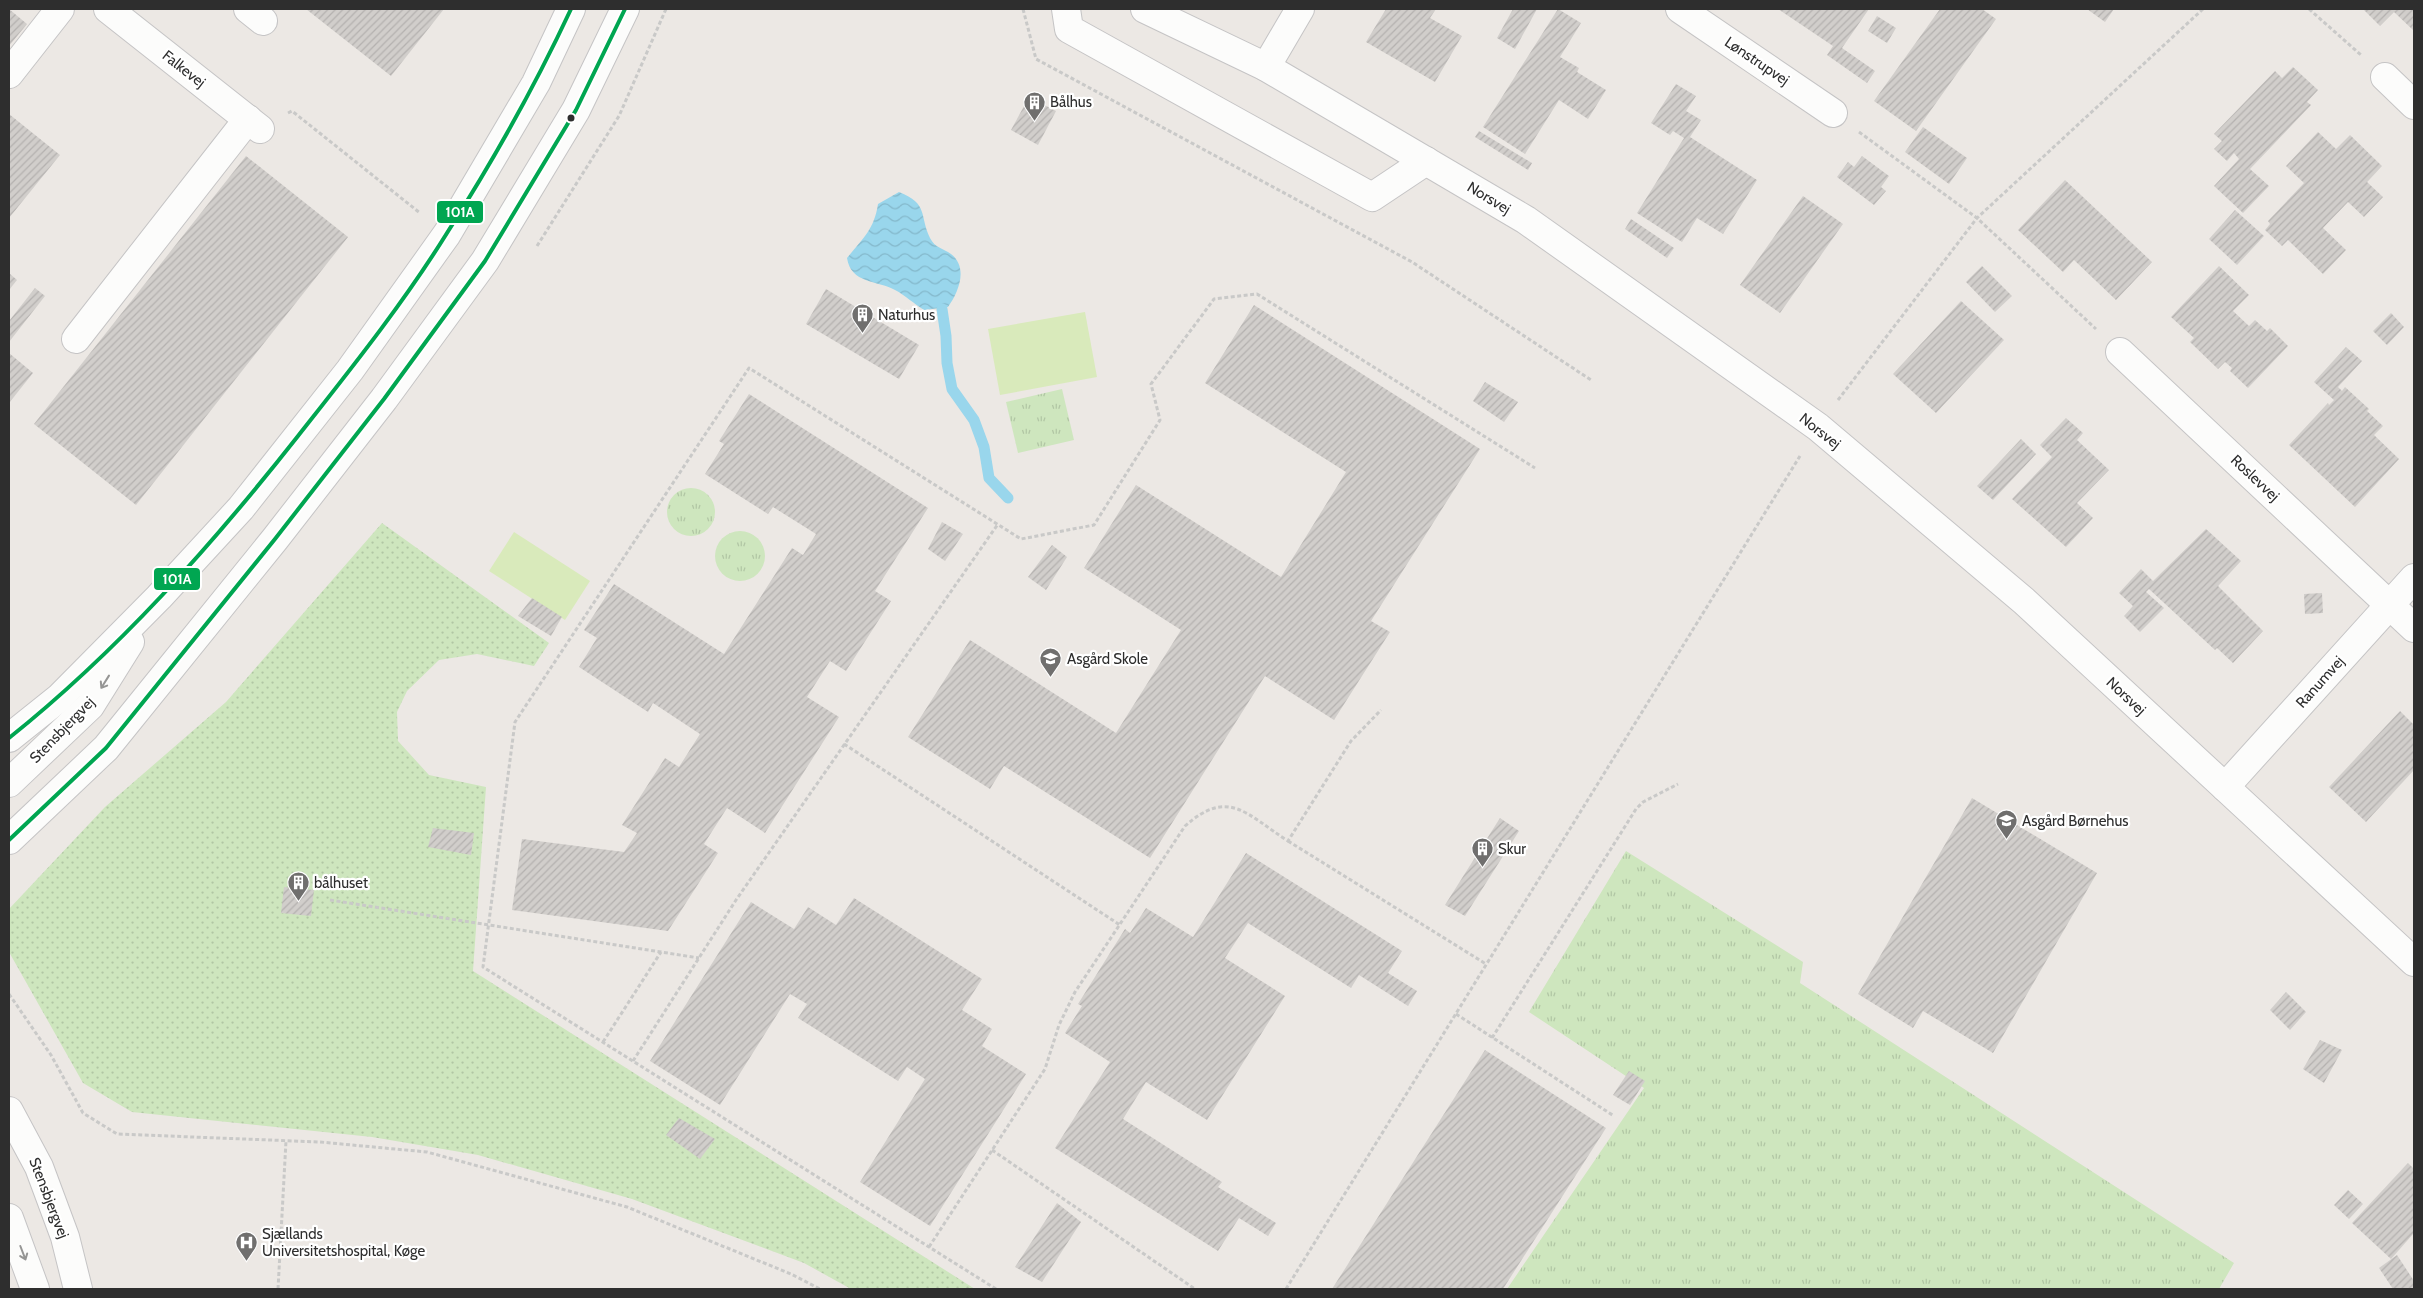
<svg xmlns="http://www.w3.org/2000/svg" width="2423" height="1298" font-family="Cabin,sans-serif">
	<defs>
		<pattern id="grass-dots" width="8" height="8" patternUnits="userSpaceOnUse" patternTransform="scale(1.25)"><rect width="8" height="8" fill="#cee6be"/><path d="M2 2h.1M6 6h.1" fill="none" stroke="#b1c6a4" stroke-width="1.8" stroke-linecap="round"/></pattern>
		<pattern id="park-tufts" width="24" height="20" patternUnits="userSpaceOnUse" patternTransform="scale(1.25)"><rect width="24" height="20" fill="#cee6be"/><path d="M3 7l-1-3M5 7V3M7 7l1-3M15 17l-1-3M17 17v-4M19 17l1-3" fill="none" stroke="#b1c6a4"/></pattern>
		<pattern id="water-waves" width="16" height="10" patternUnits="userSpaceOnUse" patternTransform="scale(1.25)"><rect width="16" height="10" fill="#99d6ec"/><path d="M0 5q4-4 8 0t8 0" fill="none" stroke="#84b8cb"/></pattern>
		<pattern id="building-hatch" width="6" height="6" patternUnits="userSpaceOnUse" patternTransform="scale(1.25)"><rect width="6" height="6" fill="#d1cecb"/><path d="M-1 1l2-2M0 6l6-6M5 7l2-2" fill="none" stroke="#b4b1af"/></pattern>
	</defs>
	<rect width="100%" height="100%" fill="#ece8e4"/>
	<path fill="url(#grass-dots)" d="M 382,523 L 549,643 L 534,666 L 477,654 L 439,660 L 407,691 L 397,712 L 398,741 L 429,775 L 486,787 L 473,971 L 975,1289 L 851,1289 L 804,1263 L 632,1199 L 478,1155 L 372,1137 L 132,1112 L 83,1083 L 9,952 L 9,909 L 105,807 L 226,702 Z"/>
	<g fill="url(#park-tufts)">
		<path d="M 1062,389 L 1074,440 L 1018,453 L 1006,402 Z"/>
		<circle cx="691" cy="512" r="24"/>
		<circle cx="740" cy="556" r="25"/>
		<path d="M 1626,851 L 1803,962 L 1800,983 L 2234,1263 L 2219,1289 L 1507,1289 L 1644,1088 L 1529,1012 Z"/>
	</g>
	<g fill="#d9eabb">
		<path d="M 1085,312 L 1097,377 L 1000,395 L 988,329 Z"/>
		<path d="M 514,532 L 590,581 L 565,620 L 489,571 Z"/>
	</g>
	<path fill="url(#water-waves)" d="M 899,192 C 929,204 919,215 930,238 C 935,248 943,248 951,254 C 969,268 958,293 948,307 L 924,310 C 914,304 905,295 895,290 C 877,280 851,284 847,258 C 863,238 874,230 878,204 Z"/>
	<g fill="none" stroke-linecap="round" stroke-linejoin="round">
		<path stroke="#99d6ec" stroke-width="11" d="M 942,309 L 946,336 L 947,363 L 952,389 L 974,420 L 984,447 L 989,478 L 1008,498"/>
	</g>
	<g fill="url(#building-hatch)">
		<path d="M 9,9 L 27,24 L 9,46 Z"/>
		<path d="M 306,9 L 444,9 L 391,76 Z"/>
		<path d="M 1386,9 L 1436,9 L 1430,18 L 1462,36 L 1435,82 L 1366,42 Z"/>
		<path d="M 1513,9 L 1537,9 L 1515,49 L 1497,38 Z"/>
		<path d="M 1558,9 L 1581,23 L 1560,57 L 1579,68 L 1577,72 L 1606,90 L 1588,119 L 1559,100 L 1525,154 L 1483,127 Z"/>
		<path d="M 1778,9 L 1869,9 L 1842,48 L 1875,71 L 1867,83 L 1827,55 L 1833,46 Z"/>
		<path d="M 1940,9 L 1982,9 L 1996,19 L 1916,131 L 1874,101 Z"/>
		<path d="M 2087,9 L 2114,9 L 2105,22 Z"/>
		<path d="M 2363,9 L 2414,9 L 2414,28 L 2413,30 L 2394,12 L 2380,26 Z"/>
		<path d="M 1877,16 L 1896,28 L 1887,43 L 1868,31 Z"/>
		<path d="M 2293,67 L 2318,90 L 2307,102 L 2311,105 L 2250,169 L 2269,186 L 2243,213 L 2214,186 L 2239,159 L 2234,153 L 2227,161 L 2214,149 L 2222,141 L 2214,134 L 2275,71 L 2282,78 Z"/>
		<path d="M 1676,84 L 1696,96 L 1686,111 L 1701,120 L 1690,137 L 1757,180 L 1723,234 L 1697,218 L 1682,242 L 1637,213 L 1684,138 L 1673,131 L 1670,135 L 1651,123 Z"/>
		<path d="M 1029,97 L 1056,111 L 1038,145 L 1011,130 Z"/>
		<path d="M 9,114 L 60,155 L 9,218 Z"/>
		<path d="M 1923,127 L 1967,158 L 1949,184 L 1905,152 Z"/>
		<path d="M 1479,131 L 1532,163 L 1528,170 L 1475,137 Z"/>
		<path d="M 2318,132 L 2336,149 L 2350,135 L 2382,166 L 2367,182 L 2383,197 L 2364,217 L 2348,202 L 2323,228 L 2346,250 L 2323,274 L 2288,240 L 2282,246 L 2265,230 L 2270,224 L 2268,221 L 2304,183 L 2286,166 Z"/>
		<path d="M 246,156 L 348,237 L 136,505 L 34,424 Z"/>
		<path d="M 1862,156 L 1889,176 L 1881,187 L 1886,191 L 1874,205 L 1837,177 L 1848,162 L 1854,167 Z"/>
		<path d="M 2065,180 L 2152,262 L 2116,300 L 2074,260 L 2063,272 L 2018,230 Z"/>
		<path d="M 1803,196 L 1843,224 L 1780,313 L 1740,285 Z"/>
		<path d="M 2235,210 L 2264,236 L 2237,265 L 2209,239 Z"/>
		<path d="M 1631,219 L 1674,248 L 1667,258 L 1625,229 Z"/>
		<path d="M 1982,266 L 2012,296 L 1995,312 L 1966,282 Z"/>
		<path d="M 2219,266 L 2249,295 L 2233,311 L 2249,326 L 2255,320 L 2267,331 L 2270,328 L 2288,346 L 2248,388 L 2230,371 L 2232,368 L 2225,362 L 2218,369 L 2190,342 L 2194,338 L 2171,317 Z"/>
		<path d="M 9,273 L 17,280 L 9,290 Z"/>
		<path d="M 35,288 L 45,296 L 9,342 L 9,321 Z"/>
		<path d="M 826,289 L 919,345 L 899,379 L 806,324 Z"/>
		<path d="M 1961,301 L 2004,340 L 1936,413 L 1893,374 Z"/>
		<path d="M 1254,305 L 1480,449 L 1371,621 L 1390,632 L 1334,720 L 1265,676 L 1150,858 L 1004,766 L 990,789 L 908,737 L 970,640 L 1116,733 L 1181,630 L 1084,568 L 1136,485 L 1281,577 L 1346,472 L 1205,383 Z"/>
		<path d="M 2391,313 L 2404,327 L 2387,345 L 2373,331 Z"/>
		<path d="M 2346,347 L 2362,361 L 2338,387 L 2342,391 L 2345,387 L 2369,409 L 2367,411 L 2383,426 L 2374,435 L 2399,459 L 2355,507 L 2289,445 L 2328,403 L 2329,405 L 2334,400 L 2314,382 Z"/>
		<path d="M 9,353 L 33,373 L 9,403 Z"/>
		<path d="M 1485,382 L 1518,402 L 1504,422 L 1473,401 Z"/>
		<path d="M 749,394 L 928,508 L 875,591 L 891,601 L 846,671 L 830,661 L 807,697 L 839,717 L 765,833 L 727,808 L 704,844 L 718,853 L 668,931 L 512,910 L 522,839 L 624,852 L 637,833 L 622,825 L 665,758 L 679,767 L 700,734 L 653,703 L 648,712 L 579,667 L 597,638 L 584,630 L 614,584 L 724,654 L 792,548 L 803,555 L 816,534 L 773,507 L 768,514 L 705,474 L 724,444 L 719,441 Z"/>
		<path d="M 2066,418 L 2083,433 L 2077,440 L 2109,470 L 2077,503 L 2093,518 L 2066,547 L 2012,499 L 2052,457 L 2040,445 Z"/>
		<path d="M 2021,439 L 2036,454 L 1993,500 L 1977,486 Z"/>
		<path d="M 942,522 L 963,534 L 945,561 L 928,549 Z"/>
		<path d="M 2206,529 L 2241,561 L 2218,586 L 2263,631 L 2233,663 L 2217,648 L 2215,650 L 2149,589 L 2146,592 L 2164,608 L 2140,632 L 2124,616 L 2133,606 L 2119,593 L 2141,569 L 2153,581 Z"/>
		<path d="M 1052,545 L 1067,557 L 1046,590 L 1028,577 Z"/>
		<path d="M 2322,593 L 2323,613 L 2305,614 L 2304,594 Z"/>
		<path d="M 532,598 L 562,617 L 551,636 L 518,616 Z"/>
		<path d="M 2400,711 L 2414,725 L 2414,770 L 2366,822 L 2329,787 Z"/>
		<path d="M 1972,798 L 2097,873 L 1993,1053 L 1923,1011 L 1913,1028 L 1858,994 Z"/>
		<path d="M 1500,818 L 1519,831 L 1465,916 L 1445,905 Z"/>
		<path d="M 433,828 L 474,833 L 471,855 L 428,847 Z"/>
		<path d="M 1246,853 L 1402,951 L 1388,973 L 1417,991 L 1408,1006 L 1359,975 L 1351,988 L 1248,923 L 1225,958 L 1285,996 L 1207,1120 L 1146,1082 L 1123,1119 L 1222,1182 L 1218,1187 L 1276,1223 L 1268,1236 L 1239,1218 L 1218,1251 L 1055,1148 L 1110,1062 L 1065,1033 L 1082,1006 L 1078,1004 L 1125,929 L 1130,933 L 1146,908 L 1193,937 Z"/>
		<path d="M 284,887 L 314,890 L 311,916 L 281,913 Z"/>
		<path d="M 854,898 L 982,979 L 962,1010 L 992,1029 L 982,1046 L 1026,1074 L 930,1226 L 860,1182 L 925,1079 L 907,1067 L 898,1081 L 798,1018 L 807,1004 L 790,994 L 720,1105 L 650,1061 L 751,902 L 794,929 L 808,907 L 836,925 Z"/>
		<path d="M 2286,992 L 2306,1012 L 2290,1030 L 2270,1010 Z"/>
		<path d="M 2320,1040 L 2342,1050 L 2324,1083 L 2303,1069 Z"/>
		<path d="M 1485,1050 L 1606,1128 L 1503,1289 L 1332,1289 Z"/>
		<path d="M 1629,1071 L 1645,1081 L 1630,1105 L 1613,1095 Z"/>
		<path d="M 679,1118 L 715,1139 L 700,1159 L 666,1135 Z"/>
		<path d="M 2408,1163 L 2414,1169 L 2414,1233 L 2391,1259 L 2352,1223 Z"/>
		<path d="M 2348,1190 L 2363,1204 L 2349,1219 L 2334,1205 Z"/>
		<path d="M 1057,1203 L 1081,1222 L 1042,1282 L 1015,1267 Z"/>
		<path d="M 2397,1255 L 2414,1281 L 2414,1289 L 2393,1289 L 2379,1268 Z"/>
	</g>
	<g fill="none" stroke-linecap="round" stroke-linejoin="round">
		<defs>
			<g id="minor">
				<path d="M 108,9 L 260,129"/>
				<path d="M 248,9 L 263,21"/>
				<path d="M 1066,9 L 1069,29 L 1372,197 L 1426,161"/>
				<path d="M 1145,9 L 1266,67 L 1526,220 L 1818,427 L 2024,601 L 2414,962"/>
				<path d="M 1680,9 L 1833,113"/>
				<path d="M 1266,67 L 1300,9"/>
				<path d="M 9,74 L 60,9"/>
				<path d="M 2385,77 L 2414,105"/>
				<path d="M 76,339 L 248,119"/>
				<path d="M 2120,352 L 2414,628"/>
				<path d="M 9,738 L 59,698 L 159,597 L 241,508 L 350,370 L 447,234 L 536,83 L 571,9"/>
				<path d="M 9,783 L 90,706 L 130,642"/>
				<path d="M 2225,787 L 2414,578"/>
				<path d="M 9,840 L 106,748 L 275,539 L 384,399 L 485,261 L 576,110 L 625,9"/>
				<path d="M 9,1111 L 39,1167 L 65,1237 L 78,1289"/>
				<path d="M 9,1218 L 35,1289"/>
			</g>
		</defs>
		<use href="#minor" stroke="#c5c4c5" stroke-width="30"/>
		<g stroke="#c9c9c8" stroke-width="3" stroke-dasharray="4 2.5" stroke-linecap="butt">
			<path d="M 1023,9 L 1036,59 L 1412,262 L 1591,380"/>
			<path d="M 2309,9 L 2361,55"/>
			<path d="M 288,113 L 292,111 L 420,213"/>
			<path d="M 1859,132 L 1977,218 L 2096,329"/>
			<path d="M 537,246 L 619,116 L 666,9"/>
			<path d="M 1838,400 L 1977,218 L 2203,9"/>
			<path d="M 844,744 L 1120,925"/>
			<path d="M 1288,841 L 1486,964"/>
			<path d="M 330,900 L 699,958"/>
			<path d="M 9,994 L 51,1055 L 83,1113 L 117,1134 L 320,1142 L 427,1152 L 627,1207 L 791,1274 L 820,1289"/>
			<path d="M 1456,1014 L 1614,1116"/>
			<path d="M 1492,1038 L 1636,809 L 1643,802 L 1678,784"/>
			<path d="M 603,1042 L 661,952"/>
			<path d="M 633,1061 L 736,900 L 998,524"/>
			<path d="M 992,1150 L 1195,1289"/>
			<path d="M 929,1247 L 1045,1069 L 1059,1025 L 1075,992 L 1185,826 C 1229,787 1247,815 1288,841 L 1351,741 L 1381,710"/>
			<path d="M 278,1289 L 286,1141"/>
			<path d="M 996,1289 L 483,967 L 515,722 L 749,368 L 1021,539 L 1094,525 L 1160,420 L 1151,384 L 1214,299 L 1257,294 L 1535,468"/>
			<path d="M 1286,1289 L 1800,456"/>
		</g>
		<use href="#minor" stroke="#fcfcfb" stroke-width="28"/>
		<defs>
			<g id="bus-1">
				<path d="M 9,738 C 118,651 212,545 298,436 C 350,370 403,304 447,233 C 493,161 535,86 571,9"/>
				<path d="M 9,840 L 106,748 L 275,539 L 384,399 L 485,261 L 576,110 L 625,9"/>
			</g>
		</defs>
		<use href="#bus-1" stroke="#fff" stroke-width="8"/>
		<use href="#bus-1" stroke="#00a651" stroke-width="4"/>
	</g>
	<defs><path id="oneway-shaft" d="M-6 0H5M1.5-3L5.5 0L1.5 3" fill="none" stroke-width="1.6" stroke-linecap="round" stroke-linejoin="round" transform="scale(1.25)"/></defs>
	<g stroke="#959594">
		<use href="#oneway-shaft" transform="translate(105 682) rotate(122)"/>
		<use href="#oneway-shaft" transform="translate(23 1253) rotate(69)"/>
	</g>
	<defs>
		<symbol id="building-pin" viewBox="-11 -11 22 30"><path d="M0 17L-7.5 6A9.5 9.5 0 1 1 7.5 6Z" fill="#706f6e" stroke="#fff"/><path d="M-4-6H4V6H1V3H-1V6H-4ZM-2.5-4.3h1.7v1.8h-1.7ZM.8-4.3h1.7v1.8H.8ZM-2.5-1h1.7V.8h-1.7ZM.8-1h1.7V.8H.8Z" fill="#fff"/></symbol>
		<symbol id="school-pin" viewBox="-11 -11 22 30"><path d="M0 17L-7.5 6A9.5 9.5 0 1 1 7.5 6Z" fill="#706f6e" stroke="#fff"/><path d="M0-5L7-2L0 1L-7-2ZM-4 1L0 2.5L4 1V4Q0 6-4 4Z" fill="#fff"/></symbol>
		<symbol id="hospital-pin" viewBox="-11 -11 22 30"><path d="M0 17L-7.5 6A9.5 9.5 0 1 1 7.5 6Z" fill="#706f6e" stroke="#fff"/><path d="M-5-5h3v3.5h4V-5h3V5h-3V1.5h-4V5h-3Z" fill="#fff"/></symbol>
	</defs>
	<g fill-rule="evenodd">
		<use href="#building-pin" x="1022" y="90" width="25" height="34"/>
		<use href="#building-pin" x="850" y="302" width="25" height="34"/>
		<use href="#school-pin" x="1038" y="646" width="25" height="34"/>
		<use href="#school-pin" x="1994" y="808" width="25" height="34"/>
		<use href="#building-pin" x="1470" y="836" width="25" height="34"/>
		<use href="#building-pin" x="286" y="870" width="25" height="34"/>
		<use href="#hospital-pin" x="234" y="1230" width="25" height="34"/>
	</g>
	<circle fill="#2e2e2e" stroke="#fff" stroke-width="2" cx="571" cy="118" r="4.5"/>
	<g text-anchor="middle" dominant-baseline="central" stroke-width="4.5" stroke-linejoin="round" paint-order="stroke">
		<g font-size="15" fill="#2e2e2e" stroke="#fff">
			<text transform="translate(1757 61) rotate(34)">Lønstrupvej</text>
			<text transform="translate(184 69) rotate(38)">Falkevej</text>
			<text transform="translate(1489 198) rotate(31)">Norsvej</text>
			<text transform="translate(1820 431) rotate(38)">Norsvej</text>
			<text transform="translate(2255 478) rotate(43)">Roslevvej</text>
			<text transform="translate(2320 682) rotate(-48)">Ranumvej</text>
			<text transform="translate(2126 696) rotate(43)">Norsvej</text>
			<text transform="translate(62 730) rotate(-46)">Stensbjergvej</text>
			<text transform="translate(49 1198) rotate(69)">Stensbjergvej</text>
		</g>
		<g font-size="15" fill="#2e2e2e" stroke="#fff" text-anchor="start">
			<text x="1050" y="102">Bålhus</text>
			<text x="878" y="315">Naturhus</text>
			<text x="1067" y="659">Asgård Skole</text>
			<text x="2022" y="821">Asgård Børnehus</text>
			<text x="1498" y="849">Skur</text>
			<text x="314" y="883">bålhuset</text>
			<text x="262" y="1234">Sjællands<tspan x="262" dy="17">Universitetshospital, Køge</tspan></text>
		</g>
	</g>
	<g stroke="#fff" stroke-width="2">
		<rect x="436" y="200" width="48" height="24" rx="5" fill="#00a651"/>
		<rect x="153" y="567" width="48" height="24" rx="5" fill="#00a651"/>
	</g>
	<g font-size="14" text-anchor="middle" font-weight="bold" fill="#fff">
		<text x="460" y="217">101A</text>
		<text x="177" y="584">101A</text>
	</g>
	<rect width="2423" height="1298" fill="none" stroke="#2e2e2e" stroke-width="20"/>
</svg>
